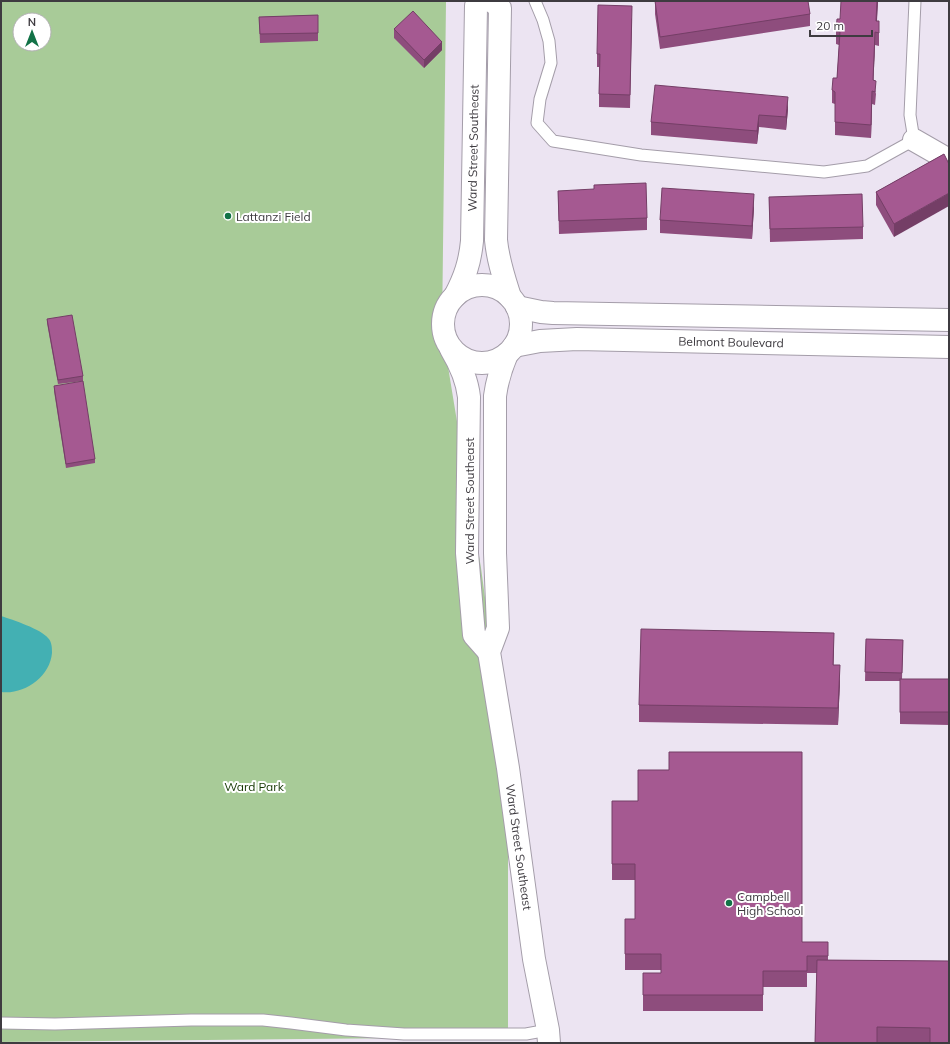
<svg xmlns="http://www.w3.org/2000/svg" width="950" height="1044" font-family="Mulish,sans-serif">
	<rect width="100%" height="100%" fill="#ece4f2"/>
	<path fill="#a8cb98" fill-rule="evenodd" d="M 1,1 L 446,2 L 442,330 L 481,568 L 508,768 L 508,1037 L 1,1042 ZM 20,20 L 44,20 L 44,44 L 20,44 Z"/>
	<path fill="#43b0b3" d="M 1,616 C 13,620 41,629 48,638 C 52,642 52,648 52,653 C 50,677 24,695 1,692 Z"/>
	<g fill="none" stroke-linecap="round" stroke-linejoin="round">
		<defs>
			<g id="service">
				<path d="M 535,1 L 543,20 L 549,41 L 551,63 L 540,99 L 537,123 L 553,141 L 641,155 L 824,172 L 867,166 L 914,140 L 910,115 L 915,1"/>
				<path d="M 1,1023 L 55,1024 L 191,1020 L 263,1020 L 291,1023 L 346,1030 L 404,1034 L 526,1034 L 548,1030"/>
			</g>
			<g id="minor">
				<path d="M 914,140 L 949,160"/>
				<path d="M 517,307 L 541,312 L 553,313 L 949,320"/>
				<path d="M 514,346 L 540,341 L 577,339 L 949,347"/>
			</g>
			<g id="tertiary">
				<path d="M 492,1 L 500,8 L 496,240 C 498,261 504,278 510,297"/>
				<circle cx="482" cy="324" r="39"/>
				<path d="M 455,296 C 465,277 470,262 472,241 L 476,6 L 483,1"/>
				<path d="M 451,349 C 460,364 467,379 469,397 L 467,553 L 474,635 L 489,652"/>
				<path d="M 507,354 C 501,368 497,381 495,396 L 495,553 L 498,628 L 489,652 L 508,768 L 534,959 L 548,1030 L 549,1043"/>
			</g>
		</defs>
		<use href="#service" stroke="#a49da9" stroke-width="13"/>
		<use href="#minor" stroke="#a49da9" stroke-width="24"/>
		<use href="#tertiary" stroke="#a49da9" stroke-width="24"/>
		<use href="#service" stroke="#fff" stroke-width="11"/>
		<use href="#minor" stroke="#fff" stroke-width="22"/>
		<use href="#tertiary" stroke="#fff" stroke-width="22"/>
	</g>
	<g fill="#8e4d7d">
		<path d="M 655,1 L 810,14 L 810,26 L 660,49 L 655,14 Z"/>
		<path d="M 878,1 L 877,21 L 879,21 L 879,46 L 875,45 L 873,80 L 876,94 L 875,105 L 872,104 L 871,138 L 835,135 L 835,104 L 832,103 L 832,90 L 837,78 L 839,45 L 836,44 L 836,31 L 840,19 Z"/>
		<path d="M 318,15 L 318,41 L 260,43 L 259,17 Z"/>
		<path d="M 632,18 L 630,108 L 599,107 L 599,67 L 597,67 L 597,54 Z"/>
		<path d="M 394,29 L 442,50 L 424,68 L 394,38 Z"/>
		<path d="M 788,109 L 786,130 L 759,127 L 757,144 L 651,135 L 651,122 Z"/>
		<path d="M 944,154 L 894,237 L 876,205 L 876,192 Z"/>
		<path d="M 558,191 L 647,218 L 647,230 L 559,234 Z"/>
		<path d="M 769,197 L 863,227 L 863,239 L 770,242 Z"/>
		<path d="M 754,207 L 752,239 L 660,233 L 660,220 Z"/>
		<path d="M 47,319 L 83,376 L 83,381 L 58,384 L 47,323 Z"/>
		<path d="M 54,386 L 95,459 L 95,463 L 66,468 L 54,391 Z"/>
		<path d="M 866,639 L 903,640 L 902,679 L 949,679 L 949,725 L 900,724 L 900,681 L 865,681 Z"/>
		<path d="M 834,650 L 833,665 L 840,681 L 838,725 L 639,722 L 639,705 Z"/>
		<path d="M 612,801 L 802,942 L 828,942 L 828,960 L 949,961 L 949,1043 L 815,1043 L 817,973 L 807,973 L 807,987 L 763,987 L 763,1011 L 643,1011 L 643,973 L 661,973 L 661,970 L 625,970 L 625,919 L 635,919 L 635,880 L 612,880 Z"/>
	</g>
	<g fill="#743e66">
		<path d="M 877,1 L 878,1 L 876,34 L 876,21 Z"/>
		<path d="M 875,32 L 875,45 L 873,92 L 873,80 Z"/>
		<path d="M 442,42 L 442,50 L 424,68 L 424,60 Z"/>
		<path d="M 872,91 L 872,104 L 871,138 L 871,125 Z"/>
		<path d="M 788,97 L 788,109 L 786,130 L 786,117 Z"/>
		<path d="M 759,115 L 759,127 L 757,144 L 757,131 Z"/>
		<path d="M 949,193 L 949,206 L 894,237 L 894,224 Z"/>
		<path d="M 754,194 L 754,207 L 752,239 L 752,226 Z"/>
		<path d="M 834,633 L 834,650 L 833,681 L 833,665 Z"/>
		<path d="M 840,665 L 840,681 L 838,725 L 838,708 Z"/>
	</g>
	<g fill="#a55991" stroke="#743e66">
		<path d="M 655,1 L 808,1 L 810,14 L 660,37 Z"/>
		<path d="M 841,1 L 877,1 L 876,21 L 879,21 L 879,33 L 875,32 L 873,80 L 876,81 L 875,92 L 872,91 L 871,125 L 835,122 L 835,92 L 832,90 L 833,78 L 837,78 L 840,32 L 836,31 L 837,19 L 840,19 Z"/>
		<path d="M 598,5 L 632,6 L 630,95 L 599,94 L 600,54 L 597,54 Z"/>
		<path d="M 413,11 L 442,42 L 424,60 L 394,29 Z"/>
		<path d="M 318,15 L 318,33 L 260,34 L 259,17 Z"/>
		<path d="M 655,85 L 788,97 L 786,117 L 759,115 L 757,131 L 651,122 Z"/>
		<path d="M 944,154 L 949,164 L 949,193 L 894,224 L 876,192 Z"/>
		<path d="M 646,183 L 647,218 L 559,221 L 558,191 L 594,189 L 594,185 Z"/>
		<path d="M 662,188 L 754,194 L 752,226 L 660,220 Z"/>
		<path d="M 862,194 L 863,227 L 770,229 L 769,197 Z"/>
		<path d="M 72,315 L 83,376 L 58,380 L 47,319 Z"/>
		<path d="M 83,381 L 95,459 L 66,464 L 54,386 Z"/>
		<path d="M 641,629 L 834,633 L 833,665 L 840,665 L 838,708 L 639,705 Z"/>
		<path d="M 866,639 L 903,640 L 902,673 L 865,672 Z"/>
		<rect x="900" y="679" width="49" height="33"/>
		<path d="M 669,752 L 802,752 L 802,942 L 828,942 L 828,956 L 807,956 L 807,971 L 763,971 L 763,995 L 643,995 L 643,973 L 661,973 L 661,954 L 625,954 L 625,919 L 635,919 L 635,864 L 612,864 L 612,801 L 638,801 L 638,770 L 669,770 Z"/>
		<path d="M 817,960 L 949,961 L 949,1043 L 930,1043 L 930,1028 L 877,1027 L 877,1043 L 815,1043 Z"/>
	</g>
	<g fill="#127247" stroke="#fff" stroke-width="1.5">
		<circle cx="228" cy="216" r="4"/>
		<circle cx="729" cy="903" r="4"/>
	</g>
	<g text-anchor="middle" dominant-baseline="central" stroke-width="4" stroke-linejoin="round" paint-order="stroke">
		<g font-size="12" fill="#3e3b40" stroke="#fff">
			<text transform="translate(473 148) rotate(-89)">Ward Street Southeast</text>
			<text transform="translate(731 342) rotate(1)">Belmont Boulevard</text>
			<text transform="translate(469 501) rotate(-90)">Ward Street Southeast</text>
			<text transform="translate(519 847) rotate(82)">Ward Street Southeast</text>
		</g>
		<g font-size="12" fill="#3e3b40" stroke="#fff" text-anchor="start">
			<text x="236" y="216">Lattanzi Field</text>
			<text x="737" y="896">Campbell<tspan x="737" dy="14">High School</tspan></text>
		</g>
		<g font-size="12" fill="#143600" stroke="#fff">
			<text x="254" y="786">Ward Park</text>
		</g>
	</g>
	<rect width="950" height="1044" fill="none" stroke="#3e3b40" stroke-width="4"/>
	<g transform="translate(32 32)"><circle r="19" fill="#ffffff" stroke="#b2b1b3"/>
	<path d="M0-3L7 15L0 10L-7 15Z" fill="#127247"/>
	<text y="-6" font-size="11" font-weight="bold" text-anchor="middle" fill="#3e3b40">N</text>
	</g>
	<path d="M810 30v6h62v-6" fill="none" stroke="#3e3b40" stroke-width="2"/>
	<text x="816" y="30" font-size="12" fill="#3e3b40" stroke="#ffffff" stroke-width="3" paint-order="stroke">20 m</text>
</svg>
